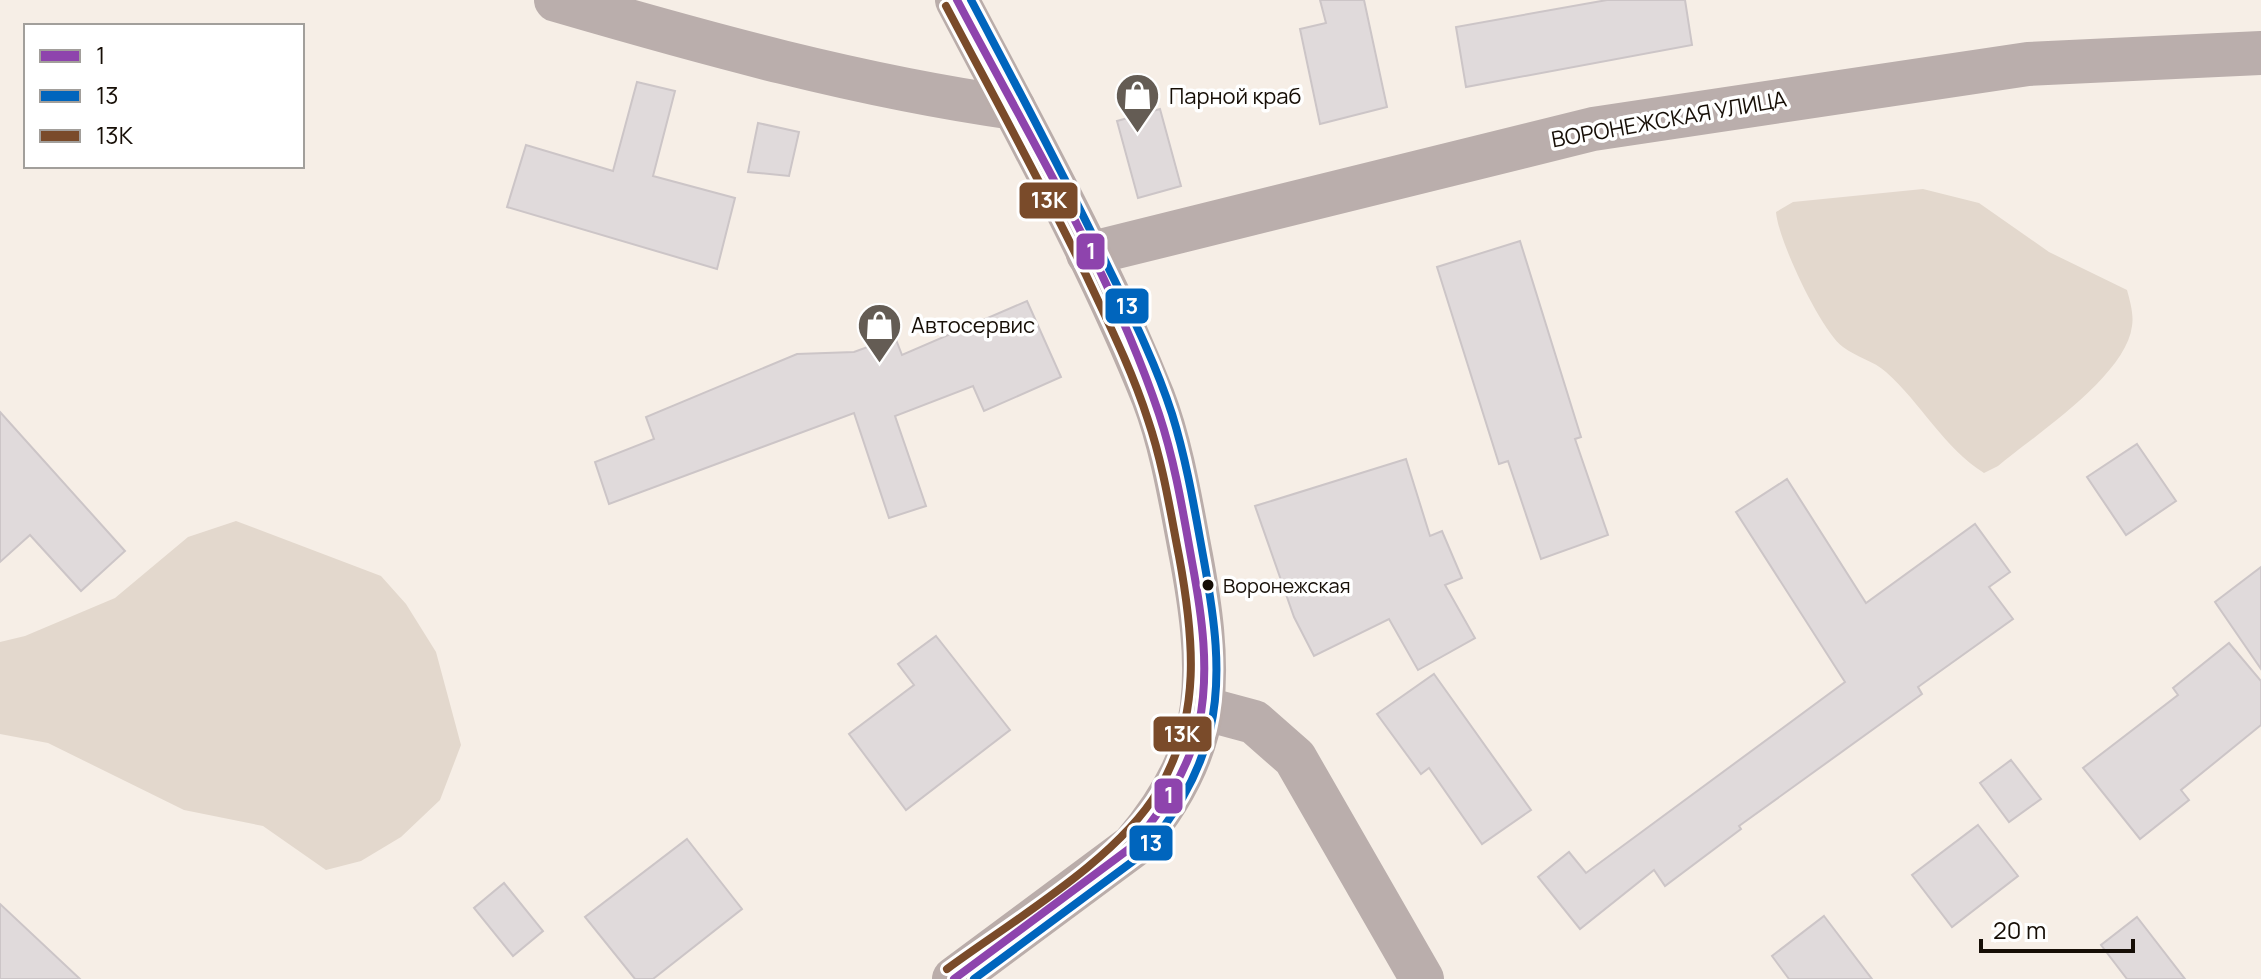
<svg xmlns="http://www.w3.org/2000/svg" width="2261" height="979" font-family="Manrope,sans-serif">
	<rect width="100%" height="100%" fill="#f6eee6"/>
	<g fill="#e3d8cd">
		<path d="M 1923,189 L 1979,203 L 2049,252 L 2127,290 C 2130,301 2134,315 2132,326 C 2126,376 2035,435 1998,466 L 1984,473 C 1944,448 1921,403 1886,372 C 1874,361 1856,357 1843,347 C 1821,331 1778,240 1776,212 L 1793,202 Z"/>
		<path d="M 236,521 L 381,576 L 406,604 L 436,652 L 461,745 L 440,800 L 401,837 L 361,861 L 326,870 L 263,826 L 184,810 L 48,743 L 0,734 L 0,642 L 25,636 L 115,598 L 188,537 Z"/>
	</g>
	<g fill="#e0dadb" stroke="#ccc5c7" stroke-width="2">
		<path d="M 1320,0 L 1364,0 L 1387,107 L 1320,124 L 1300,29 L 1326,23 Z"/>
		<path d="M 1607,0 L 1685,0 L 1692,45 L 1466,87 L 1456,27 Z"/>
		<path d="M 637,82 L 675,91 L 653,176 L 735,198 L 717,269 L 507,207 L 526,145 L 613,171 Z"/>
		<path d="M 1160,109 L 1181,186 L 1138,198 L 1117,121 Z"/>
		<path d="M 758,123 L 799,132 L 789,176 L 748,172 Z"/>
		<path d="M 1520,241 L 1581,437 L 1575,439 L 1608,535 L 1541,559 L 1508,461 L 1499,464 L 1437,267 Z"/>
		<path d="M 1027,301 L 1061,377 L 984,411 L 973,386 L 895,416 L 926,506 L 889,518 L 854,413 L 609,504 L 595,462 L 654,439 L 646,417 L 797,354 L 854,352 L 895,337 L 902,355 Z"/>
		<path d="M 0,412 L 125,551 L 81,591 L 30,535 L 0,562 Z"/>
		<path d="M 2137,444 L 2176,501 L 2126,535 L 2087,477 Z"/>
		<path d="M 1406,459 L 1430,536 L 1442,531 L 1462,578 L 1445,585 L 1475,638 L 1418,670 L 1389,619 L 1314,656 L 1294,617 L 1255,506 Z"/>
		<path d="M 1787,479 L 1866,603 L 1975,524 L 2010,572 L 1989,587 L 2013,619 L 1918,687 L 1922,694 L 1739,826 L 1741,829 L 1665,886 L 1654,870 L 1580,929 L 1538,877 L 1569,852 L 1586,873 L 1845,682 L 1736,512 Z"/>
		<path d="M 2261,567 L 2261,669 L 2215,602 Z"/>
		<path d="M 936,636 L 1010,730 L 906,810 L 849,734 L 914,685 L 898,664 Z"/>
		<path d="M 2229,643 L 2261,681 L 2261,725 L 2181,790 L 2189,800 L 2140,839 L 2083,768 L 2178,695 L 2173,688 Z"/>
		<path d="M 1434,674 L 1531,810 L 1482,844 L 1429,768 L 1421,774 L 1377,714 Z"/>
		<path d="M 2011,760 L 2041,799 L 2009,822 L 1980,783 Z"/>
		<path d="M 1978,825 L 2018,876 L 1952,927 L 1912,875 Z"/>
		<path d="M 687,839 L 742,909 L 653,979 L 635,979 L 585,917 Z"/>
		<path d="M 504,883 L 543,931 L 513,956 L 474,908 Z"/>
		<path d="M 0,904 L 80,979 L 0,979 Z"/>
		<path d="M 1824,916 L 1872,979 L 1789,979 L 1772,956 Z"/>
		<path d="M 2137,917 L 2185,979 L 2127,979 L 2101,945 Z"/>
	</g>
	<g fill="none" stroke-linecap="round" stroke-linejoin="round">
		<g stroke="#baaeac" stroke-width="44">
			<path d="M 556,0 C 707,44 858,86 1014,108"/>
			<path d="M 1088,254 L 1593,129 L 2028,64 L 2261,53"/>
			<path d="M 1202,708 L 1254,722 L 1295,758 L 1422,979"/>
		</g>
		<path stroke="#baadaa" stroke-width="44" d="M 954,979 L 1133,846 C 1166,807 1196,758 1202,706 C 1208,657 1200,604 1191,556 C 1181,504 1172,446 1153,397 C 1098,260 1025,130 957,0"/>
		<defs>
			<path id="bus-1" d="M 954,979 L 1133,846 C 1162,810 1189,770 1199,724 C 1210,671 1202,615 1192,562 C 1183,512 1175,462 1159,414 C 1111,271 1027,133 957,0"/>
			<path id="bus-2" d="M 971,0 C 1018,89 1066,178 1109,269 C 1132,316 1156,364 1172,414 C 1187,462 1195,512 1204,561 C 1214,616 1223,675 1210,730 C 1199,776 1172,821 1140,856 L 974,979"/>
			<path id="bus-3" d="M 946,6 C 993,95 1042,184 1086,275 C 1108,322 1132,370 1148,420 C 1163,464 1170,510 1179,556 C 1194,637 1202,717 1158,791 C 1118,859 1012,921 947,969"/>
		</defs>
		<use href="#bus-1" stroke="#fff" stroke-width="14"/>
		<use href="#bus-2" stroke="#fff" stroke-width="14"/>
		<use href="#bus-3" stroke="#fff" stroke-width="14"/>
		<use href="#bus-1" stroke="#8e44ad" stroke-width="8"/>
		<use href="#bus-2" stroke="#0065bd" stroke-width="8"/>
		<use href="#bus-3" stroke="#7a4b2a" stroke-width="8"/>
	</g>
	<defs>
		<symbol id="shop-pin" viewBox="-11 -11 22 30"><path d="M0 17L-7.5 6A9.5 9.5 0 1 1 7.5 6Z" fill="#645c54" stroke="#fff"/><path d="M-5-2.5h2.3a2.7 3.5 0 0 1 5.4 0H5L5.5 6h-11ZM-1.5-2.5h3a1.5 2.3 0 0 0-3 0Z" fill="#fff"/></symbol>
	</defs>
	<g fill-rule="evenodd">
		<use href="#shop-pin" x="1112" y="70" width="51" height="69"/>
		<use href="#shop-pin" x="854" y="300" width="51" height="69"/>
	</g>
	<circle fill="#160e06" stroke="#fff" stroke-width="3" cx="1208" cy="585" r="7"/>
	<g text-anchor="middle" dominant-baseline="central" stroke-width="7" stroke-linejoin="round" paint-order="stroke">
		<g font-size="20" fill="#160e06" stroke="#fff" text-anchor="start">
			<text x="1223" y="585">Воронежская</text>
		</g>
		<g font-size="22" fill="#160e06" stroke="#fff" text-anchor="start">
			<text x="1169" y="96">Парной краб</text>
			<text x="911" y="325">Автосервис</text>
		</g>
		<g font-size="22" fill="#160e06" stroke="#fff">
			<text transform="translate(1669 119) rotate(-10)">ВОРОНЕЖСКАЯ УЛИЦА</text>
		</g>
	</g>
	<g stroke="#fff" stroke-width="3">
		<rect x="1018" y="181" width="61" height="39" rx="8" fill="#7a4b2a"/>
		<rect x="1075" y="232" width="31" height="39" rx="8" fill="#8e44ad"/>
		<rect x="1104" y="287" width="46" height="38" rx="8" fill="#0065bd"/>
		<rect x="1152" y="715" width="61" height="38" rx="8" fill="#7a4b2a"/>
		<rect x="1153" y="777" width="31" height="38" rx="8" fill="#8e44ad"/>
		<rect x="1128" y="824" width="46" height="38" rx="8" fill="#0065bd"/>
	</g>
	<g font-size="22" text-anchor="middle" font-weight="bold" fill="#fff">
		<text x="1049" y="208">13К</text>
		<text x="1091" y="259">1</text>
		<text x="1127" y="314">13</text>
		<text x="1182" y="742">13К</text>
		<text x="1169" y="803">1</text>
		<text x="1151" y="851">13</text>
	</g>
	<rect x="24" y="24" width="280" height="144" fill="#ffffff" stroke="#a29f9b" stroke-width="2"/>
	<rect x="40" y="50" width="40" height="12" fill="#8e44ad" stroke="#a29f9b" stroke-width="2"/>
	<text x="96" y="64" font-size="24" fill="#160e06">1</text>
	<rect x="40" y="90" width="40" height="12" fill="#0065bd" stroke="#a29f9b" stroke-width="2"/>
	<text x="96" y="104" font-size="24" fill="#160e06">13</text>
	<rect x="40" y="130" width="40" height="12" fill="#7a4b2a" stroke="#a29f9b" stroke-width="2"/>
	<text x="96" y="144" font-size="24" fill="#160e06">13К</text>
	<path d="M1981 939v12h152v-12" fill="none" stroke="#160e06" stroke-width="4"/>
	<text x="1993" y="939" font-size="24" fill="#160e06" stroke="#ffffff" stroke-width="6" paint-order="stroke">20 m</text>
</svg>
